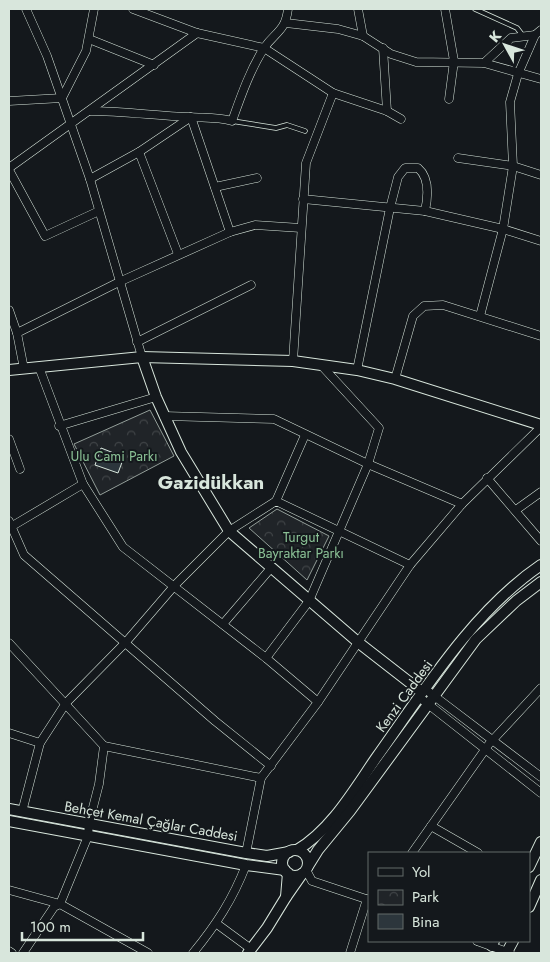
<svg xmlns="http://www.w3.org/2000/svg" width="550" height="962" font-family="Jost,sans-serif">
	<defs>
		<pattern id="park-crowns" width="20" height="18" patternUnits="userSpaceOnUse" patternTransform="scale(1.25)"><rect width="20" height="18" fill="#202428"/><path d="M2 6a3 3 0 1 1 6 0M12 15a3 3 0 1 1 6 0" fill="none" stroke="#404447"/></pattern>
	</defs>
	<rect width="100%" height="100%" fill="#14181c"/>
	<g fill="url(#park-crowns)" stroke="#939e99">
		<path d="M 150,410 L 174,456 L 100,495 L 74,444 Z"/>
		<path d="M 277,509 L 329,536 L 307,580 L 249,528 Z"/>
	</g>
	<path fill="#2c363c" stroke="#d8e6dc" d="M 101,448 L 124,457 L 118,473 L 95,465 Z"/>
	<g fill="none" stroke-linecap="round" stroke-linejoin="round">
		<defs>
			<g id="lane">
				<path d="M 475,9 L 517,28 L 523,36"/>
				<path d="M 232,121 L 276,128 L 287,125 L 305,131"/>
			</g>
			<g id="street">
				<path d="M 26,9 L 47,56 L 90,179 L 142,357"/>
				<path d="M 133,9 L 197,33 L 264,48 L 333,93 L 387,111 L 401,119"/>
				<path d="M 358,9 L 363,36"/>
				<path d="M 445,9 L 454,61 L 449,99"/>
				<path d="M 286,23 L 338,29 L 363,36 L 391,54 L 416,62 L 484,63 L 541,79"/>
				<path d="M 89,39 L 154,65"/>
				<path d="M 383,48 L 387,111"/>
				<path d="M 484,63 L 511,38 L 535,35"/>
				<path d="M 9,101 L 62,98 L 86,51 L 94,9"/>
				<path d="M 90,111 C 124,111 157,116 190,117 C 205,118 218,117 232,121 C 241,96 250,70 264,48 C 276,31 285,32 288,9"/>
				<path d="M 139,152 L 178,254"/>
				<path d="M 458,158 L 513,166 L 541,175"/>
				<path d="M 9,168 L 197,33"/>
				<path d="M 9,170 L 45,236 L 99,211"/>
				<path d="M 215,187 L 257,178"/>
				<path d="M 303,199 L 425,211 L 503,229 L 541,241"/>
				<path d="M 230,232 L 255,225 L 301,228"/>
				<path d="M 9,310 L 17,333 L 24,369"/>
				<path d="M 480,316 L 503,229 L 513,166 L 510,102 L 518,74 L 535,35 L 541,30"/>
				<path d="M 17,333 L 119,282 L 230,232 L 191,117 L 139,152 L 90,179"/>
				<path d="M 137,342 L 251,285"/>
				<path d="M 293,361 L 306,163 L 333,93"/>
				<path d="M 39,367 L 83,484 L 123,547 L 266,658 L 318,702"/>
				<path d="M 357,370 L 390,208 L 398,177 L 405,168 L 418,168 C 430,178 428,197 425,211"/>
				<path d="M 395,379 L 413,316 L 424,306 L 443,305 L 541,336"/>
				<path d="M 164,416 L 274,419 L 368,464 L 462,504"/>
				<path d="M 59,426 L 156,397"/>
				<path d="M 9,439 L 20,469"/>
				<path d="M 487,478 L 541,541"/>
				<path d="M 276,501 L 305,435"/>
				<path d="M 516,510 L 541,492"/>
				<path d="M 9,521 L 24,555 L 215,721 L 271,766"/>
				<path d="M 9,528 L 83,484"/>
				<path d="M 223,624 L 271,568"/>
				<path d="M 9,643 L 104,746 L 99,784 L 89,823 L 88,836 L 60,904 L 54,907 L 23,953"/>
				<path d="M 266,658 L 309,601 L 368,464 L 379,428 L 321,365"/>
				<path d="M 425,689 L 541,777"/>
				<path d="M 419,697 L 541,793"/>
				<path d="M 9,733 L 40,743"/>
				<path d="M 104,746 L 261,778"/>
				<path d="M 22,812 L 40,743 L 66,703 L 126,642 L 175,585 L 229,531 L 276,501 L 410,565"/>
				<path d="M 431,826 L 478,853"/>
				<path d="M 246,853 L 261,778 L 318,702 L 410,565 L 462,504 L 541,427"/>
				<path d="M 412,853 L 489,744 L 541,688"/>
				<path d="M 306,870 L 312,881 L 369,900"/>
				<path d="M 9,890 L 60,904 L 148,953"/>
				<path d="M 217,924 L 251,949"/>
				<path d="M 477,941 L 510,953"/>
				<path d="M 9,951 L 12,953"/>
				<path d="M 193,953 C 216,925 233,899 246,865"/>
				<path d="M 350,953 L 367,899"/>
			</g>
			<g id="secondary">
				<path d="M 142,357 L 156,397 L 181,452 L 229,531 L 359,643 L 422,692"/>
				<path d="M 9,370 L 142,357 L 293,361 L 357,370 L 395,379 L 541,425"/>
				<path d="M 9,809 L 246,853 L 267,856 L 289,852"/>
				<path d="M 9,821 L 246,865 L 285,870"/>
				<path d="M 297,850 C 331,830 354,790 376,758 C 423,692 473,611 541,565"/>
				<circle cx="295" cy="863" r="13"/>
				<path d="M 308,866 L 318,850 L 350,811 L 476,639 L 516,601 L 541,582"/>
				<path d="M 529,867 L 541,842"/>
				<path d="M 288,873 L 286,897 L 302,874"/>
				<path d="M 529,907 L 541,880"/>
				<path d="M 492,946 L 494,941"/>
				<path d="M 507,952 L 513,941"/>
				<path d="M 248,953 L 267,928 L 286,897"/>
			</g>
		</defs>
		<use href="#lane" stroke="#d8e6dc" stroke-width="5.5"/>
		<use href="#street" stroke="#d8e6dc" stroke-width="9"/>
		<use href="#secondary" stroke="#d8e6dc" stroke-width="12"/>
		<use href="#lane" stroke="#14181c" stroke-width="4"/>
		<use href="#street" stroke="#14181c" stroke-width="8"/>
		<use href="#secondary" stroke="#14181c" stroke-width="10"/>
	</g>
	<g text-anchor="middle" dominant-baseline="central" stroke-width="4" stroke-linejoin="round" paint-order="stroke">
		<g font-size="14" fill="#8ac095" stroke="#14181c">
			<text x="114" y="456">Ulu Cami Parkı</text>
			<text x="301" y="537">Turgut<tspan x="301" dy="16">Bayraktar Parkı</tspan></text>
		</g>
		<g font-size="14" fill="#d8e6dc" stroke="#14181c">
			<text transform="translate(404 696) rotate(-54)">Kenzi Caddesi</text>
			<text transform="translate(151 821) rotate(10)">Behçet Kemal Çağlar Caddesi</text>
		</g>
		<g font-size="19" font-weight="bold" fill="#d8e6dc" stroke="#14181c">
			<text x="211" y="482">Gazidükkan</text>
		</g>
	</g>
	<rect width="550" height="962" fill="none" stroke="#d8e6dc" stroke-width="20"/>
	<rect x="368" y="852" width="162" height="90" fill="#14181c" stroke="#626a69"/>
	<rect x="378" y="868" width="25" height="8" fill="#14181c" stroke="#626a69"/>
	<text x="412" y="877" font-size="15" fill="#d8e6dc">Yol</text>
	<rect x="378" y="890" width="25" height="15" fill="url(#park-crowns)" stroke="#626a69"/>
	<text x="412" y="902" font-size="15" fill="#d8e6dc">Park</text>
	<rect x="378" y="914" width="25" height="15" fill="#2c363c" stroke="#626a69"/>
	<text x="412" y="927" font-size="15" fill="#d8e6dc">Bina</text>
	<g transform="translate(505 45) rotate(310)" stroke="#14181c" stroke-width="4" paint-order="stroke">
	<path d="M0-4L9 19L0 12L-9 19Z" fill="#d8e6dc"/>
	<text y="-8" font-size="14" font-weight="bold" text-anchor="middle" fill="#d8e6dc">K</text>
	</g>
	<path d="M22 932v8h121v-8" fill="none" stroke="#d8e6dc" stroke-width="2.5"/>
	<text x="30" y="932" font-size="15" fill="#d8e6dc" stroke="#14181c" stroke-width="4" paint-order="stroke">100 m</text>
</svg>
